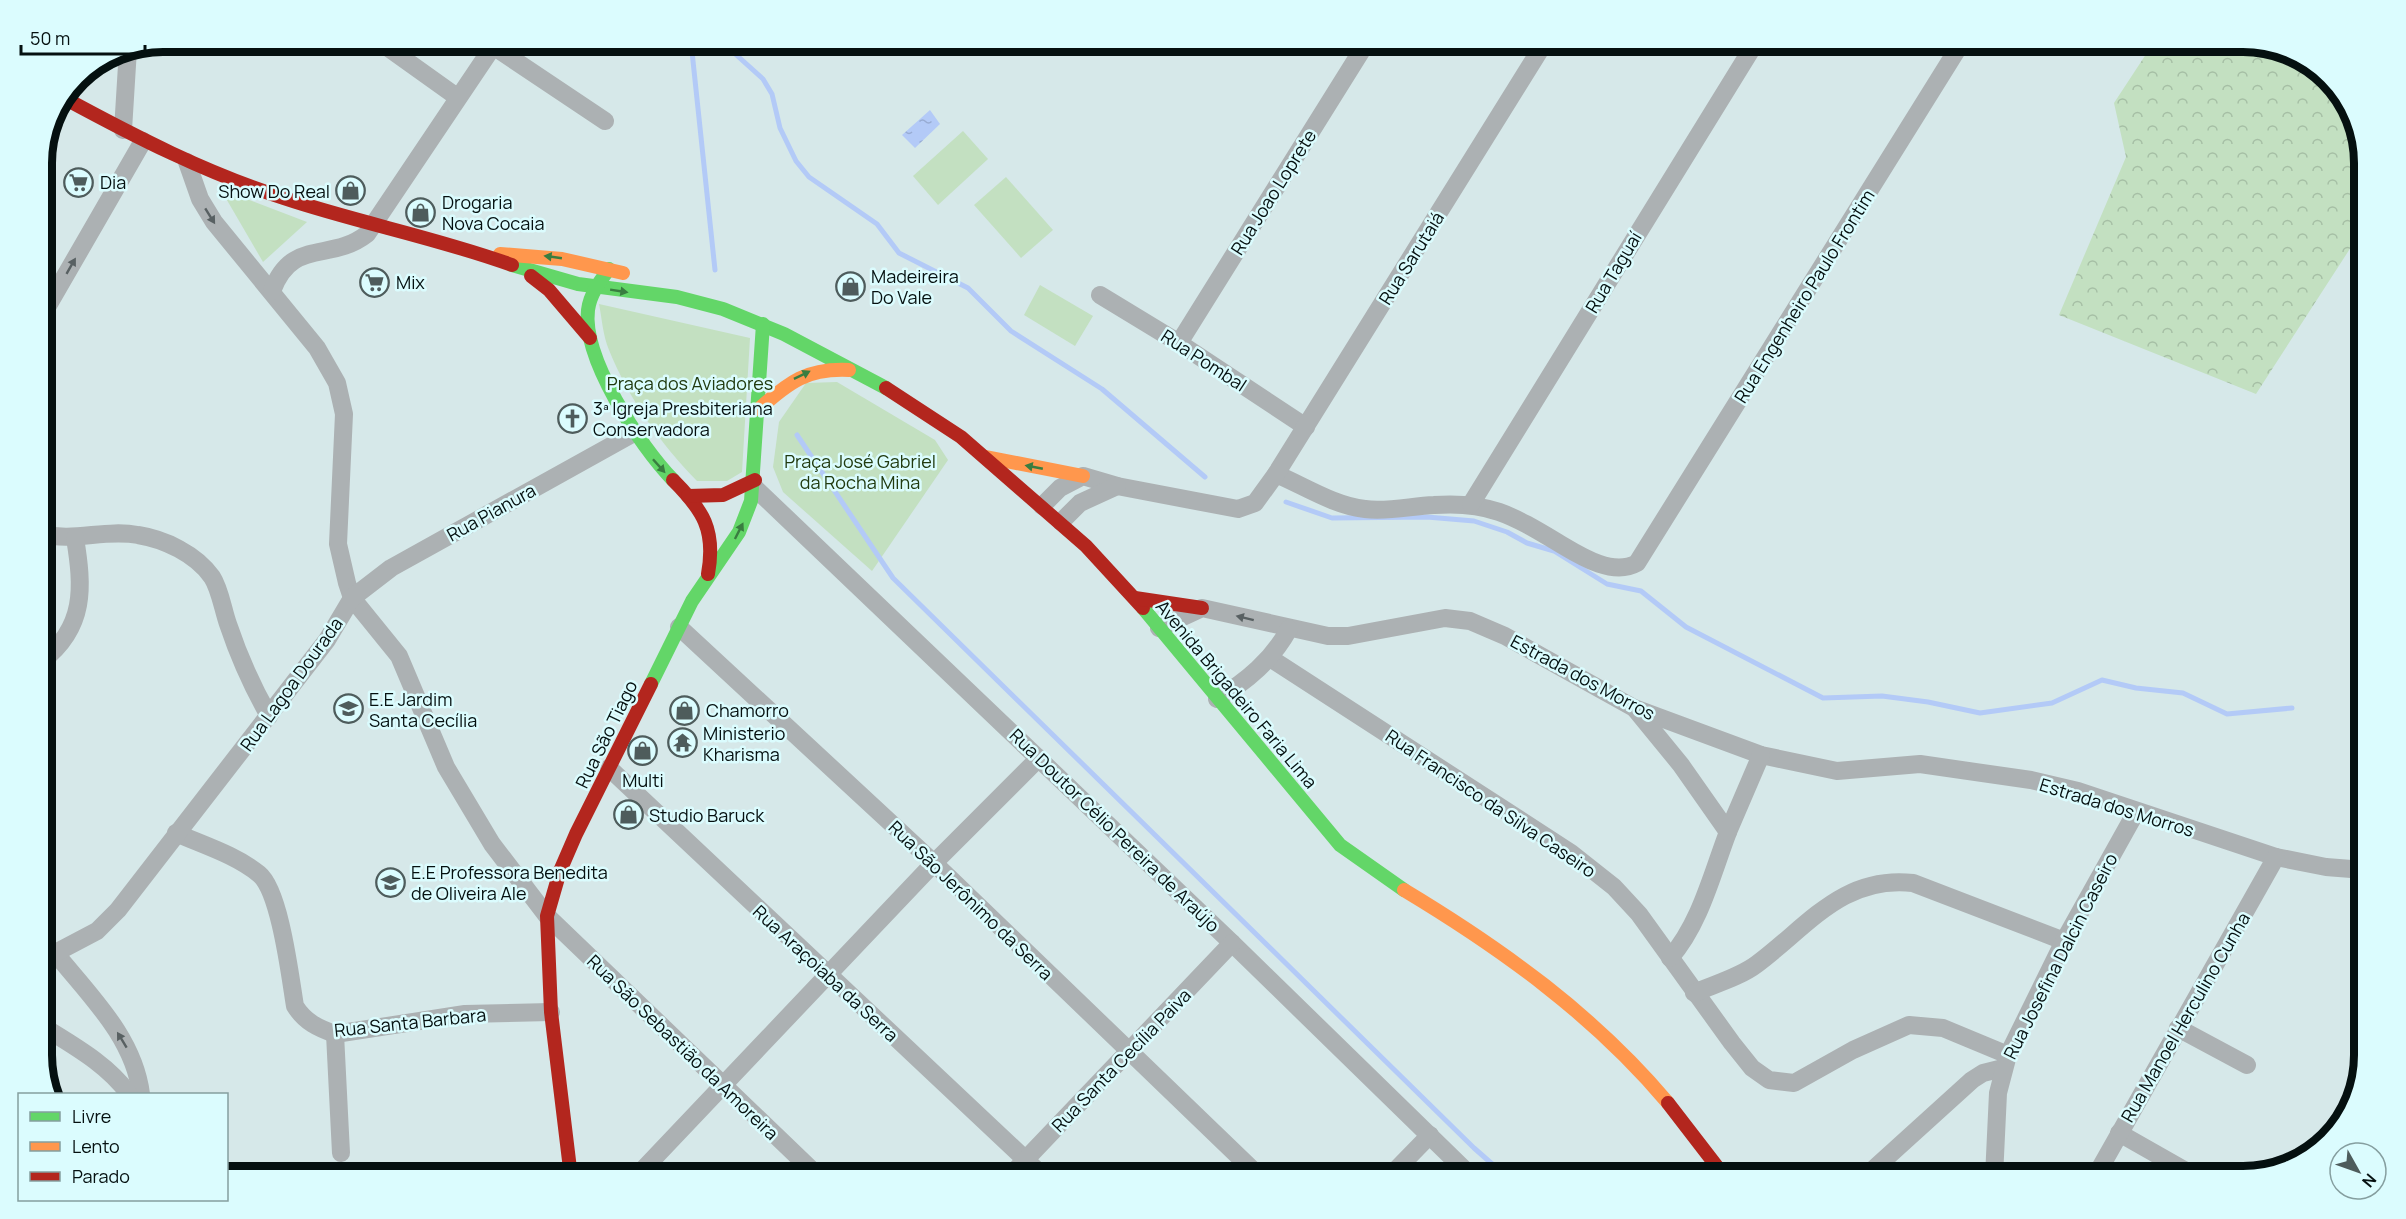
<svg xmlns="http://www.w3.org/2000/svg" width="2406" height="1219" font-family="Manrope,sans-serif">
	<defs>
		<pattern id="forest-crowns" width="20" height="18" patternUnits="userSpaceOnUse" patternTransform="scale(1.5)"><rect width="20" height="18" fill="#c3e0c1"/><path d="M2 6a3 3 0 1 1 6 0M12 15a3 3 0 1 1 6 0" fill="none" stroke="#a6bfa5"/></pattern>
		<pattern id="water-ripples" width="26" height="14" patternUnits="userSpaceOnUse" patternTransform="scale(1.5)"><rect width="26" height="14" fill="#b3caf7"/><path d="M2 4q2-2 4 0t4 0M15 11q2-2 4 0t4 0" fill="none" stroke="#98acd3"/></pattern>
	</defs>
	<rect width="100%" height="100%" fill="#d6e8e9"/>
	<path fill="url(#forest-crowns)" d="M 2154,42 L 2242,42 L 2296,54 L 2343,96 L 2364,156 L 2364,227 L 2256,394 L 2059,315 L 2126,157 L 2114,103 Z"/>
	<g fill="#c3e0c1">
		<path d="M 963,131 L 988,159 L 938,205 L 913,176 Z"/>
		<path d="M 1006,177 L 1053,230 L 1021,258 L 974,205 Z"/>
		<path d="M 224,195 L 244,198 L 307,222 L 263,262 Z"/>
		<path d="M 1040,285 L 1093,316 L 1075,346 L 1024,315 Z"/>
		<path d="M 599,304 L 750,338 L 742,472 L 727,481 L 697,481 C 660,443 629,399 609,350 C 603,336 602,319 599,304 Z"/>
		<path d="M 837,382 L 935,440 L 948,460 L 872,571 L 783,492 L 773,467 L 779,422 L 806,383 Z"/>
	</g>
	<path fill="url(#water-ripples)" d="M 930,110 L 940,124 L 915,148 L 902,135 Z"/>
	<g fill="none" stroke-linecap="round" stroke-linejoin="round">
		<g stroke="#b3caf7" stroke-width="5">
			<path d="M 691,42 L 715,270"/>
			<path d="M 722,42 L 763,79 L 772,94 L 780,128 L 796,161 L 809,177 L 877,224 L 899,253 L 968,288 L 1011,331 L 1102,389 L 1205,477"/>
			<path d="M 797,435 L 893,578 L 1474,1148 L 1507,1177"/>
			<path d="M 1286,502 L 1332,518 L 1427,517 L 1474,521 L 1507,532 L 1527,543 L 1554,551 L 1607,584 L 1641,591 L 1686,627 L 1823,698 L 1882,696 L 1928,702 L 1980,713 L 2052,703 L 2102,680 L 2136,688 L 2183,693 L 2227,714 L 2292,708"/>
		</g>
		<g stroke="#acb1b3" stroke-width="18">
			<path d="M 380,42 L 457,97"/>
			<path d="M 493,46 L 605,121"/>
			<path d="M 123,130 L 128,49"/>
			<path d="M 187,162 L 200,199 L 214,222 L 317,348 L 337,383 L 344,414 L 338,544 L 347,583 L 352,598 L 399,656 L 446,767 L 492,844 L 547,916 L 819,1177"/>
			<path d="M 272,291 C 292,237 330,263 367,234 L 496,42"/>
			<path d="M 1100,295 L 1179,343 L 1306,427"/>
			<path d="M 42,316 L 143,141"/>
			<path d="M 1179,343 L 1367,42"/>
			<path d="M 1276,474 C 1304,486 1335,506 1365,509 C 1388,512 1411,506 1434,505 C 1488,501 1512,515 1557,542 C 1579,555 1612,577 1637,563 L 1962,42"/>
			<path d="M 754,487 L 1232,943 L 1472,1177"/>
			<path d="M 1471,504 L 1756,42"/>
			<path d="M 1042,506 L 1060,488 L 1083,476 L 1117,486 L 1238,509 L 1255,503 L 1276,474 L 1545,42"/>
			<path d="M 1061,522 L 1080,503 L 1117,486"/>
			<path d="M 42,534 C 74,542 105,529 138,535 C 164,539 196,554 212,577 C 220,589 223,610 228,624 C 239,657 252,686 269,716"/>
			<path d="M 679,627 L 934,863 L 1260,1177"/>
			<path d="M 1159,628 L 1202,608 L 1328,636 L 1348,636 L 1445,618 L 1470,621 L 1505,636 L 1634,708 L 1761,755 L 1837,771 L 1920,764 L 2031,780 L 2078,791 L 2276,857 L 2326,867 L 2364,870"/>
			<path d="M 1270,658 L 1571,853 L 1614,887 L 1639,914 L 1732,1043 L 1752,1068 L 1769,1080 L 1794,1083 L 1853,1050 L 1909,1025 L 1943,1028 L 2008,1055"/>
			<path d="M 42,661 C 86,627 83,587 75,538"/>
			<path d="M 1217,699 C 1247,681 1272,660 1289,629"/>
			<path d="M 1636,710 L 1681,765 L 1728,832 C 1712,874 1700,924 1670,958"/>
			<path d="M 609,768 L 1044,1177"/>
			<path d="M 1728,832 L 1761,755"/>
			<path d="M 176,833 C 203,845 236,855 259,874 C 280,891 290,976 295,1006 C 305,1022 318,1028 335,1034 L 465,1014 L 551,1012"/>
			<path d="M 56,954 C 91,997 134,1038 141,1094"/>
			<path d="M 42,960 L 97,931 L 118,910 L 327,640 L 352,598 L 391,568 L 634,433"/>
			<path d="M 1694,993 C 1715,984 1740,977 1757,964 C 1808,926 1843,875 1913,883 L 2064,941"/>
			<path d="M 42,1026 C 74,1046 107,1064 129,1094"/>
			<path d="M 2178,1028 L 2247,1065"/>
			<path d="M 335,1034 L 341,1153"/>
			<path d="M 2119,1133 L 2193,1175"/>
			<path d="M 636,1177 L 934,863 L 1039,758"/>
			<path d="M 1009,1177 L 1232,943"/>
			<path d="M 1389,1177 L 1430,1135"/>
			<path d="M 1865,1177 L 1972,1080 L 1983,1073 L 2003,1068"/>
			<path d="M 1994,1177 L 1998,1093 L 2008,1055 L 2064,941 L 2136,812"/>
			<path d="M 2095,1177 L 2276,857"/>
		</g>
		<g stroke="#63d668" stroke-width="14">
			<path d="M 512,265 L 578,284 L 677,297 L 723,309 L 784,334 L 886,388"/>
			<path d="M 609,269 C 600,281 590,294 588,310 C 582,358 640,446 673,480"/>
			<path d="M 1143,608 L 1340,845 L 1404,890"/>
			<path d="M 651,684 L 692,601 L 739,532 L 751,501 L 763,324"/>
		</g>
		<g stroke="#ff974d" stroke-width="14">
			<path d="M 500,254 L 562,259 L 623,273"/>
			<path d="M 759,409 C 789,382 807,368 849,370"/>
			<path d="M 986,457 L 1083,476"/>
			<path d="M 1404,890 C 1502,949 1594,1015 1668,1103"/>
		</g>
		<g stroke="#b3261e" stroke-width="14">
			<path d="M 64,98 C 136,137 206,173 284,198 C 359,223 438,238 512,265"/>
			<path d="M 531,276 L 549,290 L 590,338"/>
			<path d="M 886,388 L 961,437 L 1086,546 L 1143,608"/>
			<path d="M 673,480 C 703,510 716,530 708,574"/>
			<path d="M 688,496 L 723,495 L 755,480"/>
			<path d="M 1135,598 L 1202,608"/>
			<path d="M 1668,1103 L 1725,1177"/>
			<path d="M 571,1177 L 551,1012 L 547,916 L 560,871 L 576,834 L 651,684"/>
		</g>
	</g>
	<defs><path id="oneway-solid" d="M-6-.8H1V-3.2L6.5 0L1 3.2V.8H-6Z" transform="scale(1.5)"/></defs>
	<g fill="#586062">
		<use href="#oneway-solid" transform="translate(210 216) rotate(58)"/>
		<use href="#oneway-solid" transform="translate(71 266) rotate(-60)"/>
		<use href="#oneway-solid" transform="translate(1245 618) rotate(-166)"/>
		<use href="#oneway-solid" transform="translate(122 1040) rotate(-121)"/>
	</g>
	<g fill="#397d40">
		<use href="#oneway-solid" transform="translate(553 257) rotate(-172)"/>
		<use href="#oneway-solid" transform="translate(619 291) rotate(9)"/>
		<use href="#oneway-solid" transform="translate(802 375) rotate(-26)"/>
		<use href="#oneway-solid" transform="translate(659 466) rotate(48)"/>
		<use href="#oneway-solid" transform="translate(1034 467) rotate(-169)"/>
		<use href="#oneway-solid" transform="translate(739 531) rotate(-63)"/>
	</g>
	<defs>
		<symbol id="supermarket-ring" viewBox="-11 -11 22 22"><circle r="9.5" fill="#dbfcfe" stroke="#4e5c5c" stroke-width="1.5"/><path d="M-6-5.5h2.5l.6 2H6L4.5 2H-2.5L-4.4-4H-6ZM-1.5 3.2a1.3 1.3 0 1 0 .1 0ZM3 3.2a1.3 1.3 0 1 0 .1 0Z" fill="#4e5c5c"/></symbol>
		<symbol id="shop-ring" viewBox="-11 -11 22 22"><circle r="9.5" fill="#dbfcfe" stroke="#4e5c5c" stroke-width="1.5"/><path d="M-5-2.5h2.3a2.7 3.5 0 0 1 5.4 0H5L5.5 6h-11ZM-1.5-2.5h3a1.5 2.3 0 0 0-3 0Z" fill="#4e5c5c"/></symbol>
		<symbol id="church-ring" viewBox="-11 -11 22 22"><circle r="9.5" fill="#dbfcfe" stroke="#4e5c5c" stroke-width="1.5"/><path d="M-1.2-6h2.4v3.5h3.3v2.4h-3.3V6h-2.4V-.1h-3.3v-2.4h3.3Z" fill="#4e5c5c"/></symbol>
		<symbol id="school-ring" viewBox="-11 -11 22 22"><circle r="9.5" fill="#dbfcfe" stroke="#4e5c5c" stroke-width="1.5"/><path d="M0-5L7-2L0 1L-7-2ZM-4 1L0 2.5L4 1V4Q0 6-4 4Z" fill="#4e5c5c"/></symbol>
		<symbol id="temple-ring" viewBox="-11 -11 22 22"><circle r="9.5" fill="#dbfcfe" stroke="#4e5c5c" stroke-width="1.5"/><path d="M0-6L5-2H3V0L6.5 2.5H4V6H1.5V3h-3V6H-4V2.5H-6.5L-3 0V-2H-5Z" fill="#4e5c5c"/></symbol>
	</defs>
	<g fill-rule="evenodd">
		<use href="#supermarket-ring" x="62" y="166" width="33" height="33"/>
		<use href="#shop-ring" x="334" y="174" width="33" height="33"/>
		<use href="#shop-ring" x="404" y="196" width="33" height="33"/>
		<use href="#supermarket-ring" x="358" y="266" width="33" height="33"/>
		<use href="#shop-ring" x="834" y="270" width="33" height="33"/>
		<use href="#church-ring" x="556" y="402" width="33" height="33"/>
		<use href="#school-ring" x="332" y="692" width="33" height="33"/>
		<use href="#shop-ring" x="668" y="694" width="33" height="33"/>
		<use href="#temple-ring" x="666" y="726" width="33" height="33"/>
		<use href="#shop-ring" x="626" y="734" width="33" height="33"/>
		<use href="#shop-ring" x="612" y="798" width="33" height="33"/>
		<use href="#school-ring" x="374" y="866" width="33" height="33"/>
	</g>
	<g text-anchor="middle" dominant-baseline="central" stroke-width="5" stroke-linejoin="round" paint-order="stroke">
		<g font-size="18" fill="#051010" stroke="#dbfcfe" text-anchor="start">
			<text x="100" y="182">Dia</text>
			<text x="330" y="191" text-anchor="end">Show Do Real</text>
			<text x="442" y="202">Drogaria<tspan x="442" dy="21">Nova Cocaia</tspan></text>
			<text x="871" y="276">Madeireira<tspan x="871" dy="21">Do Vale</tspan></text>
			<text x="396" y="282">Mix</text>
			<text x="593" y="408">3ª Igreja Presbiteriana<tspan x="593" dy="21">Conservadora</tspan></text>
			<text x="369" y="699">E.E Jardim<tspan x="369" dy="21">Santa Cecília</tspan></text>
			<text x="706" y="710">Chamorro</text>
			<text x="703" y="733">Ministerio<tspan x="703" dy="21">Kharisma</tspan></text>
			<text x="643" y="780" text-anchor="middle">Multi</text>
			<text x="649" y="815">Studio Baruck</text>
			<text x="411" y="872">E.E Professora Benedita<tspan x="411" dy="21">de Oliveira Ale</tspan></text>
		</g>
		<g font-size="18" fill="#051010" stroke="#dbfcfe">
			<text transform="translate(1273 192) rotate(-58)">Rua Joao Loprete</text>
			<text transform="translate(1411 258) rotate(-58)">Rua Sarutaiá</text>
			<text transform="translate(1613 272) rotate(-59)">Rua Taguaí</text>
			<text transform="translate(1804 296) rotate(-58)">Rua Engenheiro Paulo Frontim</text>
			<text transform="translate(1204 360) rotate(33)">Rua Pombal</text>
			<text transform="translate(491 512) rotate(-29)">Rua Pianura</text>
			<text transform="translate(1583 677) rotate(28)">Estrada dos Morros</text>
			<text transform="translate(291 684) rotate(-54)">Rua Lagoa Dourada</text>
			<text transform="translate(1237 694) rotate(50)">Avenida Brigadeiro Faria Lima</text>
			<text transform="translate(606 734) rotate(-64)">Rua São Tiago</text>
			<text transform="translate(1491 803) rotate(34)">Rua Francisco da Silva Caseiro</text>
			<text transform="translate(2117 807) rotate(17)">Estrada dos Morros</text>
			<text transform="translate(1115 830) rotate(44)">Rua Doutor Célio Pereira de Araújo</text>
			<text transform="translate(971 900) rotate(44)">Rua São Jerônimo da Serra</text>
			<text transform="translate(2060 956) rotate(-63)">Rua Josefina Dalcin Caseiro</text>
			<text transform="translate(826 973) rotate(43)">Rua Araçoiaba da Serra</text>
			<text transform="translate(2185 1017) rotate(-60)">Rua Manoel Herculino Cunha</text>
			<text transform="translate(410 1022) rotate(-6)">Rua Santa Barbara</text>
			<text transform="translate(683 1047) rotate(44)">Rua São Sebastião da Amoreira</text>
			<text transform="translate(1121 1060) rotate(-46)">Rua Santa Cecília Paiva</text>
		</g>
		<g font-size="18" fill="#213a0f" stroke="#dbfcfe">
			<text x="690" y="383">Praça dos Aviadores</text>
			<text x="860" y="461">Praça José Gabriel<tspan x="860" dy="21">da Rocha Mina</tspan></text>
		</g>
	</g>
	<path d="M0 0H2406V1219H0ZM163 52H2243A111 111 0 0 1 2354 163V1055A111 111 0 0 1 2243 1166H163A111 111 0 0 1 52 1055V163A111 111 0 0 1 163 52Z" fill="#dbfcfe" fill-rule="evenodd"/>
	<path fill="none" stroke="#051010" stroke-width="8" d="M163 52H2243A111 111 0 0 1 2354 163V1055A111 111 0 0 1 2243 1166H163A111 111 0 0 1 52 1055V163A111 111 0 0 1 163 52Z"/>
	<rect x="18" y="1093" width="210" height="108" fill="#dbfcfe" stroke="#859e9f" stroke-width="1.5"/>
	<rect x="30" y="1112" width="30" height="9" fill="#63d668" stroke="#859e9f" stroke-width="1.5"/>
	<text x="72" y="1123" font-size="18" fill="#051010">Livre</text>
	<rect x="30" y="1142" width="30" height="9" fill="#ff974d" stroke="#859e9f" stroke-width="1.5"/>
	<text x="72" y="1153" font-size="18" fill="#051010">Lento</text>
	<rect x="30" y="1172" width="30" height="9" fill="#b3261e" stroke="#859e9f" stroke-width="1.5"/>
	<text x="72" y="1183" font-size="18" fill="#051010">Parado</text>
	<g transform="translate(2358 1171) rotate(130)"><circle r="28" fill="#dbfcfe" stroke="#859e9f" stroke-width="1.5"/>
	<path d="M0-4.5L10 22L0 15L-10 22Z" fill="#4e5c5c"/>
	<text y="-9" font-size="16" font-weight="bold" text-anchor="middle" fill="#051010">N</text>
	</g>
	<path d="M21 45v9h124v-9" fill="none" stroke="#051010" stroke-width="3"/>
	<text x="30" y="45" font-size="18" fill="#051010" stroke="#dbfcfe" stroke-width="4.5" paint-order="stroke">50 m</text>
</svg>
